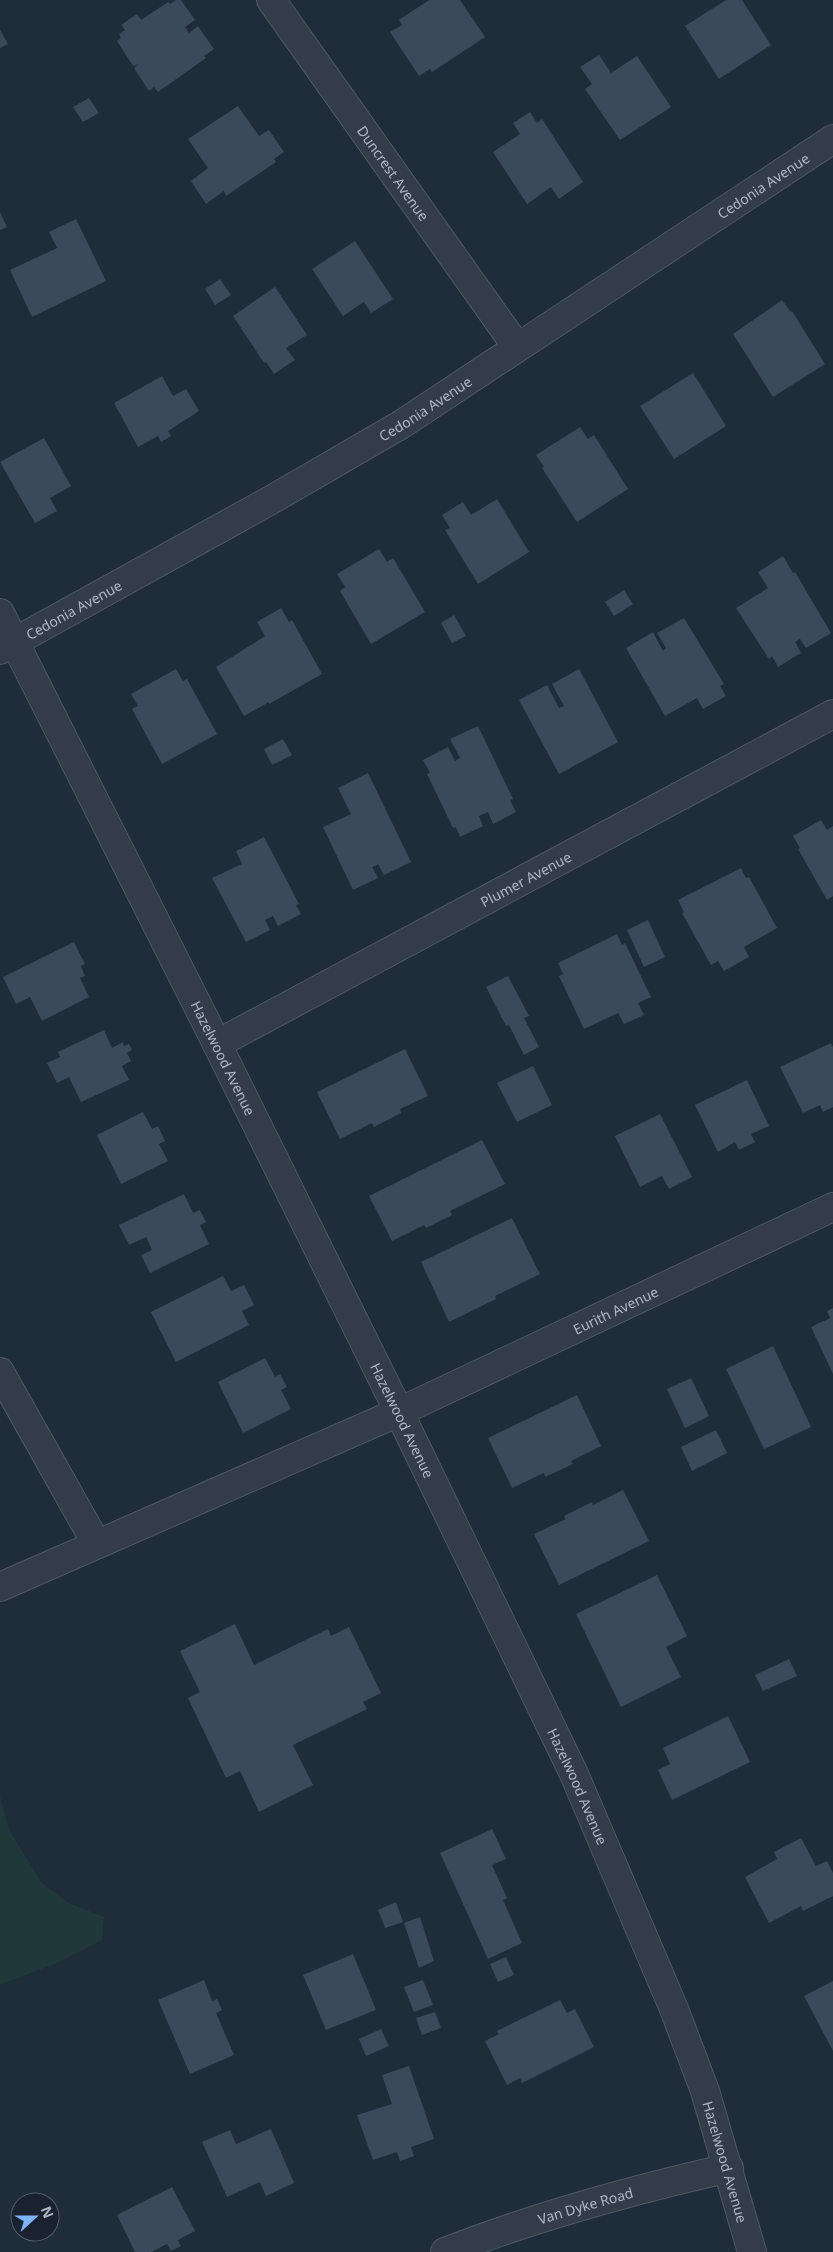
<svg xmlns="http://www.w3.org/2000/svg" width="833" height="2252" font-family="'Noto Sans',sans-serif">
	<rect width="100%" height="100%" fill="#1f2c39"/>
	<path fill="#21383a" d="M 0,1796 L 9,1830 L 42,1883 L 67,1902 L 104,1917 L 102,1940 L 54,1964 L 0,1985 Z"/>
	<g fill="#3b4a59">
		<path d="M 176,0 L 181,0 L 195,20 L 185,27 L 189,33 L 198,26 L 214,49 L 204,56 L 206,58 L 158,92 L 154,87 L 149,91 L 134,68 L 139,64 L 133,66 L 117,41 L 121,38 L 119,34 L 125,30 L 121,25 L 137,14 L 141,20 L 168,2 L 170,4 Z"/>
		<path d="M 429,0 L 460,0 L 485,37 L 432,72 L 430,69 L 419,76 L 390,32 L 402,25 L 399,20 Z"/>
		<path d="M 726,0 L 742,0 L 771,45 L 719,79 L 685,26 Z"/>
		<path d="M 0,30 L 8,44 L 0,48 Z"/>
		<path d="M 599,55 L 611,73 L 637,56 L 671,107 L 620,140 L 585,89 L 592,84 L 580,67 Z"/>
		<path d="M 89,98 L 99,113 L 83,122 L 73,107 Z"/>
		<path d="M 238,106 L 259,136 L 269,130 L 284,152 L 274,159 L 276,162 L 226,196 L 224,191 L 206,204 L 191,181 L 208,168 L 188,139 Z"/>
		<path d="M 530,112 L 537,123 L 542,119 L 583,182 L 559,199 L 551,187 L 527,204 L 493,152 L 520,134 L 513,123 Z"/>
		<path d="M 0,212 L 7,227 L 0,230 Z"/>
		<path d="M 76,219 L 106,281 L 32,317 L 10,270 L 57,248 L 49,232 Z"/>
		<path d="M 355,241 L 393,299 L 371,313 L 364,302 L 343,316 L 312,269 Z"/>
		<path d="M 220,279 L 231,295 L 215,305 L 205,289 Z"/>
		<path d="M 275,287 L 307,335 L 286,348 L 295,360 L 274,374 L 266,362 L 264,363 L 233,316 Z"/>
		<path d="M 782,300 L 791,312 L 792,311 L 825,364 L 773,397 L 733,334 Z"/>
		<path d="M 693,373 L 726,426 L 674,459 L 640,406 Z"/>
		<path d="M 162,376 L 173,396 L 186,389 L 199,411 L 168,431 L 171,436 L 161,442 L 158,436 L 138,447 L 114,403 Z"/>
		<path d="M 580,427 L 588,439 L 594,435 L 628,489 L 577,522 L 542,468 L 544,467 L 536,455 Z"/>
		<path d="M 44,438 L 71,486 L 50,498 L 57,511 L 35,523 L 0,462 Z"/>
		<path d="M 497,499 L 529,552 L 478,584 L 445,530 L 450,528 L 442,515 L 463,502 L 471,515 Z"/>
		<path d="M 379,549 L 387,562 L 393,558 L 425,612 L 371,644 L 340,591 L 345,587 L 337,574 Z"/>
		<path d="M 783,556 L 793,573 L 795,572 L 831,633 L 806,648 L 800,639 L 795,642 L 801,653 L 778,667 L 772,656 L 769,659 L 736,608 L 768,588 L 758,572 Z"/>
		<path d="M 624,590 L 633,604 L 614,616 L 605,602 Z"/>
		<path d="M 281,608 L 289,622 L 292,620 L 322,674 L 269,704 L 269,702 L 244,716 L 216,667 L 265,636 L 257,622 Z"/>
		<path d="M 454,615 L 466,636 L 452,643 L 441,623 Z"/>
		<path d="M 684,618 L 724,684 L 720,686 L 726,696 L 703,709 L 697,698 L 665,716 L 626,648 L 653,632 L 663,651 L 666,648 L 657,633 Z"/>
		<path d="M 176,669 L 183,681 L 187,679 L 217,734 L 162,764 L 132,709 L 138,706 L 131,694 Z"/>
		<path d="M 579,669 L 618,742 L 559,774 L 519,700 L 547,685 L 559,708 L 561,707 L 564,706 L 552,684 Z"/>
		<path d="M 478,726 L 513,799 L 510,800 L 516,812 L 493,824 L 488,812 L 479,816 L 483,826 L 460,837 L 456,827 L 453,828 L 427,774 L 430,773 L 423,760 L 448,747 L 455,761 L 460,758 L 450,739 Z"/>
		<path d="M 283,739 L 292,755 L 272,765 L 264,749 Z"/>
		<path d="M 368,773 L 411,862 L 384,875 L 378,864 L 375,866 L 372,867 L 378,878 L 353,890 L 323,827 L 351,814 L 338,788 Z"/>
		<path d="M 821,820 L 827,830 L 833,826 L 833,896 L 827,900 L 798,849 L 800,848 L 793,836 Z"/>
		<path d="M 264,837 L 299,904 L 296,905 L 301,914 L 278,926 L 273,916 L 265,920 L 270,930 L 246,942 L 212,878 L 242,864 L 236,851 Z"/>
		<path d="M 741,868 L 746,878 L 749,877 L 777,928 L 744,947 L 749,957 L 724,971 L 718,961 L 711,965 L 682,913 L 684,912 L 678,900 Z"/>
		<path d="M 648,920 L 665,957 L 644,967 L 627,930 Z"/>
		<path d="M 617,934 L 622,945 L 625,943 L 651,997 L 638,1003 L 644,1015 L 624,1024 L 618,1013 L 584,1029 L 559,976 L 563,974 L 558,963 Z"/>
		<path d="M 74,942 L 85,964 L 81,966 L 85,976 L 80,978 L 89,997 L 42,1021 L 30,997 L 16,1004 L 3,977 Z"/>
		<path d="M 508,976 L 529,1016 L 524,1018 L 539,1047 L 524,1055 L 509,1025 L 506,1026 L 486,987 Z"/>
		<path d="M 104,1030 L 112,1048 L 123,1042 L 124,1046 L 129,1044 L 132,1050 L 127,1053 L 131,1061 L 122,1066 L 129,1080 L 81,1102 L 69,1077 L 57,1083 L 47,1063 L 60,1057 L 58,1052 Z"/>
		<path d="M 831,1043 L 833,1047 L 833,1107 L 823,1112 L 820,1105 L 803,1113 L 780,1067 Z"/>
		<path d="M 405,1049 L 428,1096 L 400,1109 L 401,1113 L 374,1127 L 372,1123 L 340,1139 L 317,1092 Z"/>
		<path d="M 533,1066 L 552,1105 L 517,1122 L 497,1083 Z"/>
		<path d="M 747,1080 L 769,1126 L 751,1134 L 755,1142 L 739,1150 L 735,1142 L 718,1152 L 695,1105 Z"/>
		<path d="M 143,1112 L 152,1129 L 158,1126 L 165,1141 L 159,1144 L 168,1161 L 121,1184 L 97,1135 Z"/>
		<path d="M 660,1114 L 692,1177 L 669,1189 L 662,1176 L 640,1187 L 615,1136 Z"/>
		<path d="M 482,1140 L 505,1184 L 450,1211 L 452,1215 L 426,1228 L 424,1225 L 392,1241 L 369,1196 Z"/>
		<path d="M 184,1194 L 193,1213 L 200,1210 L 206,1222 L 200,1225 L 209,1244 L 150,1273 L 141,1255 L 152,1250 L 146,1237 L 129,1245 L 119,1225 Z"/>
		<path d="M 512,1218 L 540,1274 L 495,1296 L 496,1299 L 449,1322 L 421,1262 Z"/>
		<path d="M 223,1276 L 231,1291 L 244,1285 L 254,1305 L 242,1311 L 249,1325 L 176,1362 L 151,1312 Z"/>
		<path d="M 833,1308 L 833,1374 L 811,1327 L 830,1318 L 827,1311 Z"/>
		<path d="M 773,1346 L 811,1427 L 764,1449 L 726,1369 Z"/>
		<path d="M 265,1358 L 275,1377 L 280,1374 L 287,1387 L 281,1390 L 291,1409 L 243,1433 L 218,1382 Z"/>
		<path d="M 691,1378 L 709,1416 L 685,1428 L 667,1389 Z"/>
		<path d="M 577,1395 L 601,1446 L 571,1461 L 573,1464 L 545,1477 L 544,1473 L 512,1488 L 488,1438 Z"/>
		<path d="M 716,1430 L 727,1453 L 692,1471 L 681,1447 Z"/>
		<path d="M 623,1490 L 649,1541 L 559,1585 L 534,1534 L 566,1519 L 564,1516 L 592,1502 L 593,1505 Z"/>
		<path d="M 657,1575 L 687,1636 L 666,1647 L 681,1677 L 621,1707 L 576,1614 Z"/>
		<path d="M 235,1624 L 254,1665 L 328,1629 L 331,1636 L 349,1627 L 381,1693 L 363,1702 L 367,1709 L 293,1745 L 313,1785 L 259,1812 L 240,1771 L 226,1778 L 188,1698 L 200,1692 L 180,1651 Z"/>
		<path d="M 789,1659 L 797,1676 L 763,1691 L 755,1675 Z"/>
		<path d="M 728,1716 L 750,1762 L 672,1800 L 658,1770 L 670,1764 L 663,1748 Z"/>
		<path d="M 492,1829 L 506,1859 L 492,1865 L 507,1898 L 503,1900 L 522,1943 L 488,1959 L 440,1853 Z"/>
		<path d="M 801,1838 L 816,1866 L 827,1861 L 833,1873 L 833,1896 L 803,1911 L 801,1906 L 769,1923 L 745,1877 L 777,1859 L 774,1852 Z"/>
		<path d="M 396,1902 L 403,1922 L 385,1928 L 378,1910 Z"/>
		<path d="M 420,1917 L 434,1961 L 419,1968 L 404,1923 Z"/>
		<path d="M 353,1954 L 376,2010 L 326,2030 L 303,1975 Z"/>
		<path d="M 506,1957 L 514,1975 L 498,1982 L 490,1964 Z"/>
		<path d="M 204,1980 L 212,2001 L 217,1999 L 222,2010 L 216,2013 L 234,2055 L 190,2074 L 158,2000 Z"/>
		<path d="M 423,1980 L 433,2005 L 414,2012 L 404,1987 Z"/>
		<path d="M 833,1981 L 833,2051 L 804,1996 Z"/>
		<path d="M 560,2000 L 567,2013 L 575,2009 L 594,2047 L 522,2083 L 520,2078 L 507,2085 L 485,2041 L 499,2034 L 497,2031 Z"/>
		<path d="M 435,2012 L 441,2028 L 422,2035 L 416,2018 Z"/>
		<path d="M 381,2029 L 389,2046 L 366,2056 L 359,2039 Z"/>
		<path d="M 409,2066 L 434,2139 L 411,2147 L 414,2156 L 400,2161 L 397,2152 L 373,2160 L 357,2115 L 392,2104 L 382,2075 Z"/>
		<path d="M 271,2129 L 294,2183 L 266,2196 L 260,2182 L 227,2197 L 202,2142 L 230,2130 L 236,2144 Z"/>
		<path d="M 172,2187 L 195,2231 L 178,2240 L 181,2246 L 171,2251 L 167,2244 L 151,2252 L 135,2252 L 117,2215 Z"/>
	</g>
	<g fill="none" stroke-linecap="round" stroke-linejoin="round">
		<defs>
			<g id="minor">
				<path id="s1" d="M 271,0 L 517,347"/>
				<path id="s2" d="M 0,613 L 217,1044 L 399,1412 L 574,1774 L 674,2009 L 705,2091 L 752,2252"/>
				<path id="s3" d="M 0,650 L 271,500 L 402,424 L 833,139"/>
				<path id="s4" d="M 217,1044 L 833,714"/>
				<path d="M 0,1372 L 96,1543"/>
				<path id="s5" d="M 0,1587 L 399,1412 L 833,1207"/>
				<path id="s6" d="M 445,2252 C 537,2216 632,2190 729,2168"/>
			</g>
		</defs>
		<use href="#minor" stroke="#4e5864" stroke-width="30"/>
		<use href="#minor" stroke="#333d49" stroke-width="28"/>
	</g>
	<g text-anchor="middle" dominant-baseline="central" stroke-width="4.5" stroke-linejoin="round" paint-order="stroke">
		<g font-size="14" fill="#adb8c6" stroke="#19222e">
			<text stroke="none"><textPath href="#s1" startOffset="212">Duncrest Avenue</textPath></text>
			<text stroke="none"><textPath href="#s3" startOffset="894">Cedonia Avenue</textPath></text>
			<text stroke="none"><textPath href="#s3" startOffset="489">Cedonia Avenue</textPath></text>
			<text stroke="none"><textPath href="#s3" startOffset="84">Cedonia Avenue</textPath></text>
			<text stroke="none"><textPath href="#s4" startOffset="350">Plumer Avenue</textPath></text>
			<text stroke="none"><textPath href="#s2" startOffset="498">Hazelwood Avenue</textPath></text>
			<text stroke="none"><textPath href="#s5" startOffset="675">Eurith Avenue</textPath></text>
			<text stroke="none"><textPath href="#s2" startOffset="902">Hazelwood Avenue</textPath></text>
			<text stroke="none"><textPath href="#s2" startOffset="1308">Hazelwood Avenue</textPath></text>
			<text stroke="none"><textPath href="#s2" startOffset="1712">Hazelwood Avenue</textPath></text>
			<text stroke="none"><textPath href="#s6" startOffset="148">Van Dyke Road</textPath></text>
		</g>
	</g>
	<g transform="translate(35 2217) rotate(69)"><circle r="24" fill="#19222e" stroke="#545e6b"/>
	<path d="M0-4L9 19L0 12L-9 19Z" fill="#7bb3fd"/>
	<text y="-8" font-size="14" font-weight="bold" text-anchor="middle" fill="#adb8c6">N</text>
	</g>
</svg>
